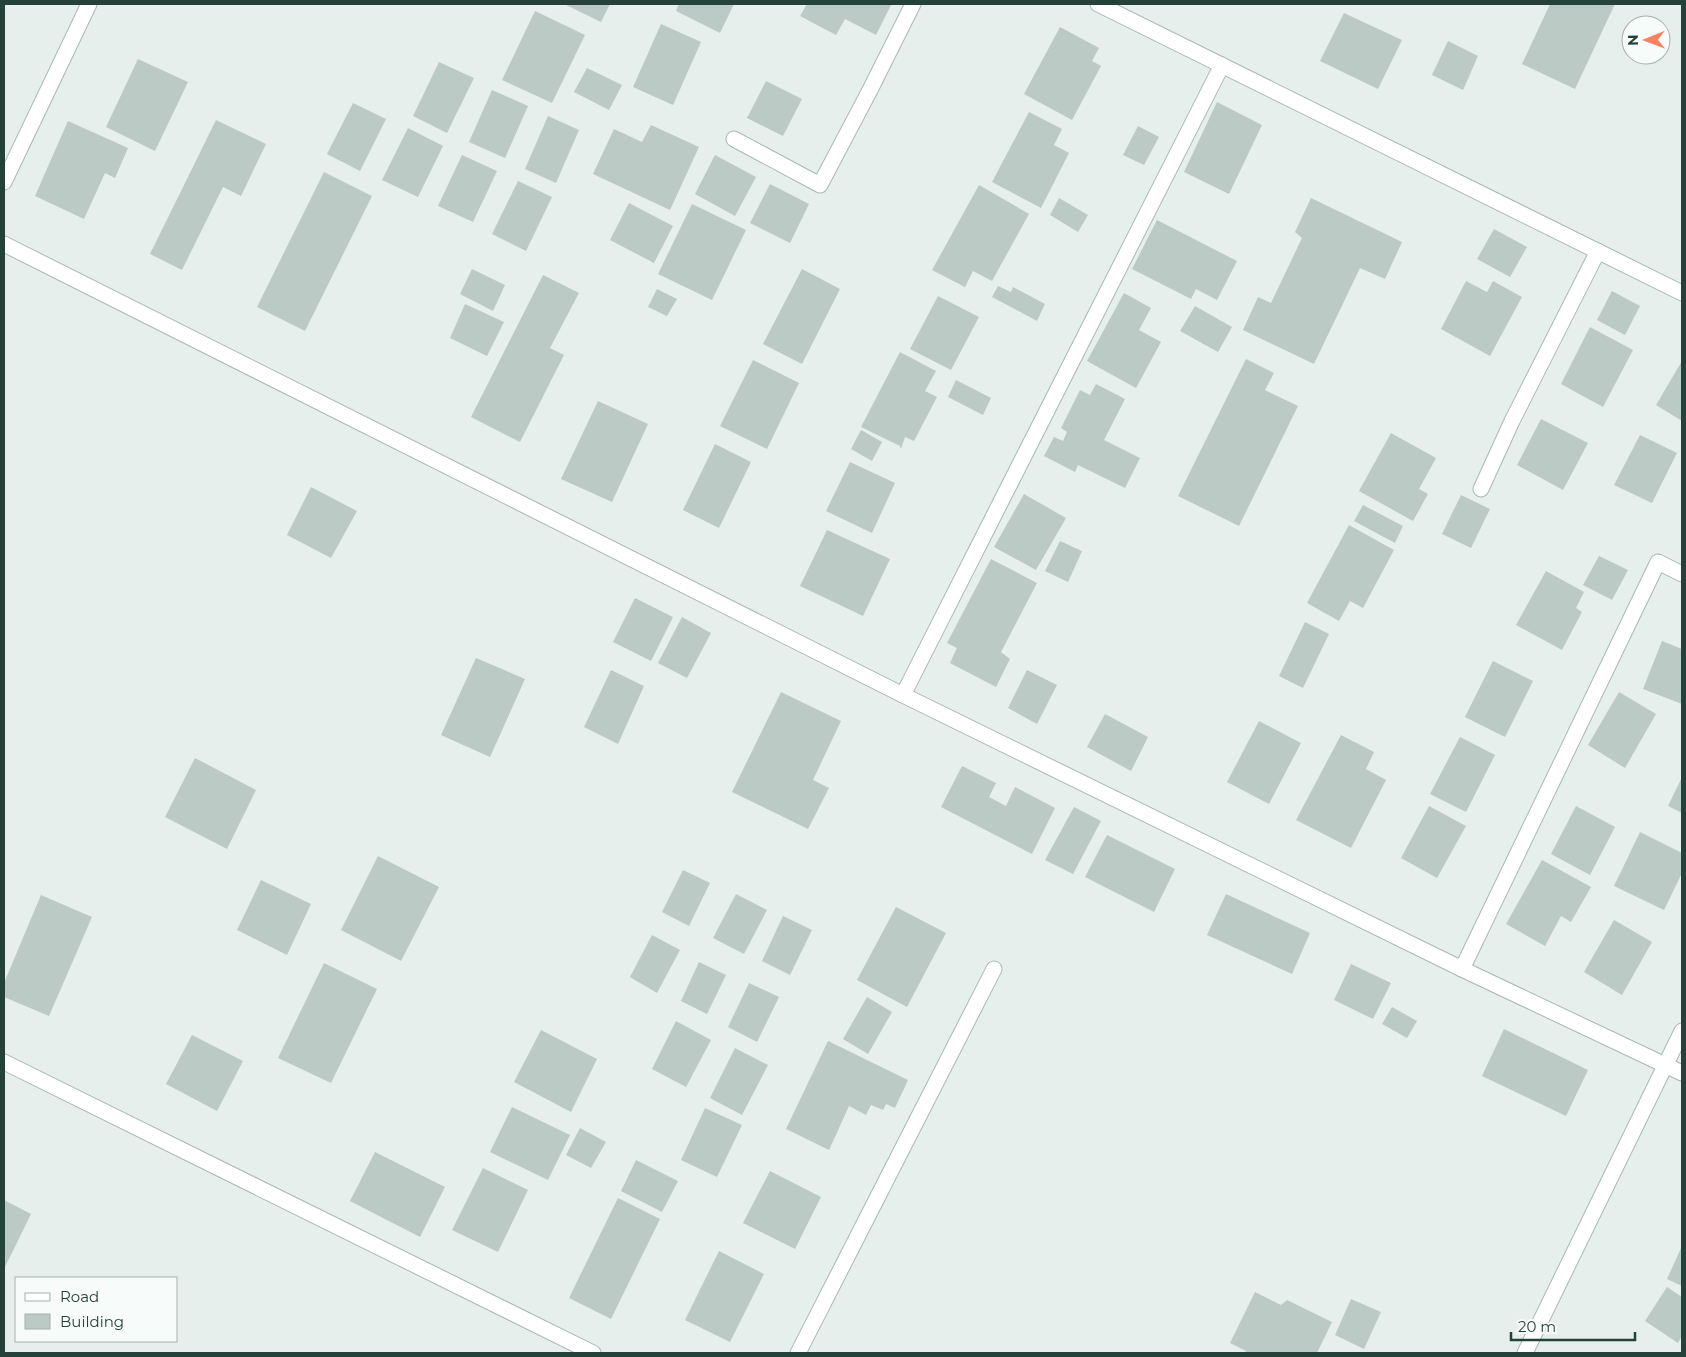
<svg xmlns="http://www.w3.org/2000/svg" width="1686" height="1357" font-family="Montserrat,sans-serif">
	<rect width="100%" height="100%" fill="#e6efeb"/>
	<g fill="#bbcac4">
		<path d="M 564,4 L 610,4 L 601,22 Z"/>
		<path d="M 679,4 L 734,4 L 720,33 L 676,11 Z"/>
		<path d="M 807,4 L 888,4 L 891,5 L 876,35 L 845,19 L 836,35 L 800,16 Z"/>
		<path d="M 1550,4 L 1615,4 L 1575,89 L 1522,64 Z"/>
		<path d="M 535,11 L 585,35 L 552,103 L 502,80 Z"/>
		<path d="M 1344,13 L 1402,40 L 1378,89 L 1320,61 Z"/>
		<path d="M 661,24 L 701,42 L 673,105 L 633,87 Z"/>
		<path d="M 1060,27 L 1099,48 L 1092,61 L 1101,66 L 1072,120 L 1024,94 Z"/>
		<path d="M 1448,41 L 1478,56 L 1463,90 L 1432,75 Z"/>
		<path d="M 138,59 L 188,82 L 155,151 L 106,127 Z"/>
		<path d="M 439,62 L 474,78 L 447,133 L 413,116 Z"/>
		<path d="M 587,68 L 622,85 L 609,110 L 574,92 Z"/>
		<path d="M 766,81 L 802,99 L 783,136 L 747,118 Z"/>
		<path d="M 492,90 L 528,106 L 505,158 L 469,142 Z"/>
		<path d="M 1217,102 L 1262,125 L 1229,194 L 1184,172 Z"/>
		<path d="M 353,103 L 386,119 L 360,171 L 327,154 Z"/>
		<path d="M 1029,112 L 1062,129 L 1054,145 L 1069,153 L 1041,208 L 992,182 Z"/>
		<path d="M 548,116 L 579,130 L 556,183 L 525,169 Z"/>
		<path d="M 216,120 L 266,144 L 241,196 L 223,187 L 182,270 L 150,254 Z"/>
		<path d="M 68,121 L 128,148 L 115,178 L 105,173 L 84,219 L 35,196 Z"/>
		<path d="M 651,125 L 699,147 L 670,210 L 593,174 L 614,129 L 642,142 Z"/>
		<path d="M 1138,126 L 1159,137 L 1144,165 L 1123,155 Z"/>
		<path d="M 408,128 L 443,146 L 418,197 L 382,180 Z"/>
		<path d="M 462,155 L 497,171 L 473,222 L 438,206 Z"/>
		<path d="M 715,155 L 756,177 L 735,216 L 695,194 Z"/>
		<path d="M 324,172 L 372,196 L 305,331 L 257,307 Z"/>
		<path d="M 518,181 L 552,197 L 526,251 L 492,234 Z"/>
		<path d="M 770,184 L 809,204 L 790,243 L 750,223 Z"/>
		<path d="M 979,185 L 1029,214 L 992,281 L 973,271 L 965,287 L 932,270 Z"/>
		<path d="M 1059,198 L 1088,215 L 1078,232 L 1050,215 Z"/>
		<path d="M 1311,198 L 1402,242 L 1385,279 L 1360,268 L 1314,364 L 1243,330 L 1258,297 L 1271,303 L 1302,238 L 1295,232 Z"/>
		<path d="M 629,203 L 673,226 L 654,263 L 610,240 Z"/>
		<path d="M 692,204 L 746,230 L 712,300 L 658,274 Z"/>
		<path d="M 1157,220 L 1237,261 L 1217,300 L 1196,289 L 1191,299 L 1132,269 Z"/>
		<path d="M 1494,229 L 1527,247 L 1510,277 L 1477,259 Z"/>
		<path d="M 472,269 L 505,285 L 493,311 L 460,294 Z"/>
		<path d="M 802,269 L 840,289 L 802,364 L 763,344 Z"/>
		<path d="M 543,275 L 579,293 L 550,348 L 564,355 L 520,442 L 471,417 Z"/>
		<path d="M 1466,281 L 1487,292 L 1493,281 L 1522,297 L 1490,356 L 1441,329 Z"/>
		<path d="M 998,286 L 1011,292 L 1013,287 L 1045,304 L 1037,321 L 992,297 Z"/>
		<path d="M 657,289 L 677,299 L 667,316 L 648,307 Z"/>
		<path d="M 1612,291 L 1640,306 L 1625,335 L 1597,320 Z"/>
		<path d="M 1124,293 L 1151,308 L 1139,330 L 1161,342 L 1136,388 L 1087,361 Z"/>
		<path d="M 938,296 L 979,317 L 951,370 L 910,349 Z"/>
		<path d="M 465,304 L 504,322 L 487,356 L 450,338 Z"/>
		<path d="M 1195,306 L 1232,327 L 1218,352 L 1180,331 Z"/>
		<path d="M 1590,327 L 1633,350 L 1603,407 L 1561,384 Z"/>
		<path d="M 900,352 L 936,371 L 925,391 L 937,397 L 914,441 L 905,437 L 901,449 L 900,446 L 861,427 Z"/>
		<path d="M 1246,359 L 1274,373 L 1265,390 L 1298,406 L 1239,526 L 1178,496 Z"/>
		<path d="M 753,360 L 799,383 L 767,449 L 720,426 Z"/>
		<path d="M 1682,361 L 1682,421 L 1656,405 Z"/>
		<path d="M 956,380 L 991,398 L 983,415 L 948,397 Z"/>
		<path d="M 1096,384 L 1125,399 L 1104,440 L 1140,458 L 1125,488 L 1078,465 L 1075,472 L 1044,456 L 1054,437 L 1063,441 L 1067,432 L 1061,428 L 1080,390 L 1090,395 Z"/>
		<path d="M 598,401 L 648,424 L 612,502 L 561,479 Z"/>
		<path d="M 1541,419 L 1588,443 L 1563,490 L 1517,465 Z"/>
		<path d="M 861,430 L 882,442 L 872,461 L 851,449 Z"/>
		<path d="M 1391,433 L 1436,458 L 1419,489 L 1428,494 L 1413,521 L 1359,491 Z"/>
		<path d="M 1640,435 L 1677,453 L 1652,503 L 1614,485 Z"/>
		<path d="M 715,444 L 751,462 L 719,528 L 683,510 Z"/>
		<path d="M 850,462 L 895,483 L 872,533 L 826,511 Z"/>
		<path d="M 311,487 L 357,511 L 331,558 L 287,535 Z"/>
		<path d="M 1024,494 L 1066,518 L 1036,570 L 994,547 Z"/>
		<path d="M 1461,495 L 1490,509 L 1471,548 L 1442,534 Z"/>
		<path d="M 1363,505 L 1403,526 L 1395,543 L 1354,521 Z"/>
		<path d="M 1349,525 L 1394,550 L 1363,608 L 1350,601 L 1339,621 L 1307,603 Z"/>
		<path d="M 827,530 L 890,559 L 863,616 L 800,586 Z"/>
		<path d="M 1060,541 L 1082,551 L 1068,582 L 1045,571 Z"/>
		<path d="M 1599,556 L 1628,570 L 1612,600 L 1583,585 Z"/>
		<path d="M 991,559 L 1037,583 L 1001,652 L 1010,659 L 996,687 L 950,663 L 957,648 L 947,643 Z"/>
		<path d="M 1546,571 L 1584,592 L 1576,608 L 1582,612 L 1562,650 L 1516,625 Z"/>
		<path d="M 635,598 L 673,617 L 651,661 L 613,642 Z"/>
		<path d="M 682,617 L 711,633 L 687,678 L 658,663 Z"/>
		<path d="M 1305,622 L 1329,634 L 1303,688 L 1279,676 Z"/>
		<path d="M 1662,641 L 1682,649 L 1682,704 L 1643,689 Z"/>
		<path d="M 476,658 L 525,679 L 490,757 L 441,735 Z"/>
		<path d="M 1493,661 L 1533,681 L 1505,737 L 1465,717 Z"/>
		<path d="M 611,670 L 644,686 L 618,744 L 584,727 Z"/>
		<path d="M 1027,670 L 1057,685 L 1037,724 L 1008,708 Z"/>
		<path d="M 781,692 L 841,721 L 813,780 L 829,788 L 808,829 L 732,792 Z"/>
		<path d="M 1619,692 L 1656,714 L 1625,768 L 1588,745 Z"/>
		<path d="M 1105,714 L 1148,737 L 1131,771 L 1087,747 Z"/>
		<path d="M 1259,721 L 1301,743 L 1269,804 L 1227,782 Z"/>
		<path d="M 1341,735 L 1374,752 L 1366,769 L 1386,780 L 1351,848 L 1296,820 Z"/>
		<path d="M 1460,737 L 1495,755 L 1466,812 L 1430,794 Z"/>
		<path d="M 195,758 L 256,790 L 227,849 L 165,817 Z"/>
		<path d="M 962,766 L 996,783 L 989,797 L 1006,806 L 1015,787 L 1055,808 L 1032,854 L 941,807 Z"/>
		<path d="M 1682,777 L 1682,813 L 1668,806 Z"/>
		<path d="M 1429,806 L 1466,826 L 1437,878 L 1401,858 Z"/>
		<path d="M 1576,806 L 1615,827 L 1590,875 L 1551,854 Z"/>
		<path d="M 1074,807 L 1101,821 L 1073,874 L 1045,860 Z"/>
		<path d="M 1640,832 L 1682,853 L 1682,873 L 1664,910 L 1614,886 Z"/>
		<path d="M 1107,835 L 1175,869 L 1154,912 L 1085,877 Z"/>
		<path d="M 378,856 L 439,887 L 401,961 L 341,930 Z"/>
		<path d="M 1542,860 L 1591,887 L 1571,922 L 1561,916 L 1545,946 L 1506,924 Z"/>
		<path d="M 683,870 L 710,883 L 689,926 L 662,912 Z"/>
		<path d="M 261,880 L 311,904 L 287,955 L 237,930 Z"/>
		<path d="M 736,894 L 767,910 L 744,954 L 713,938 Z"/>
		<path d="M 1226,894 L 1310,933 L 1292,974 L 1207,935 Z"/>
		<path d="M 41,895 L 92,917 L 49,1016 L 4,997 L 4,983 Z"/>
		<path d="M 896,907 L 946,933 L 907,1007 L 857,980 Z"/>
		<path d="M 783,916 L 812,930 L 790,975 L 762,961 Z"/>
		<path d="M 1614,920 L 1652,942 L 1622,995 L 1584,972 Z"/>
		<path d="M 652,935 L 680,950 L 657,993 L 630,977 Z"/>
		<path d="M 699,962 L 726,975 L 707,1014 L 681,1001 Z"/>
		<path d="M 324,963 L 377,989 L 331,1083 L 278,1058 Z"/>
		<path d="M 1351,964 L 1391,983 L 1373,1019 L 1334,1000 Z"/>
		<path d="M 749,983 L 779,997 L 757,1042 L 728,1027 Z"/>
		<path d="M 867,997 L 892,1012 L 868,1054 L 843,1039 Z"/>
		<path d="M 1392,1007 L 1417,1021 L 1407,1038 L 1382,1024 Z"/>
		<path d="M 676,1021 L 711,1040 L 686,1087 L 652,1069 Z"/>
		<path d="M 1504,1029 L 1588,1070 L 1566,1116 L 1482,1076 Z"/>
		<path d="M 541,1030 L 597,1059 L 571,1112 L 514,1082 Z"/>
		<path d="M 192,1035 L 243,1061 L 217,1111 L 166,1084 Z"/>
		<path d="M 828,1041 L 908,1080 L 895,1108 L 886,1104 L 883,1110 L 871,1105 L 866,1115 L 849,1106 L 829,1150 L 786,1129 Z"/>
		<path d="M 735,1048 L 768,1065 L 742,1115 L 710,1098 Z"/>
		<path d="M 512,1107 L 570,1135 L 548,1180 L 490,1152 Z"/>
		<path d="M 705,1108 L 742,1125 L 717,1177 L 681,1160 Z"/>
		<path d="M 580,1128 L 606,1142 L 591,1168 L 566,1155 Z"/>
		<path d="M 375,1152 L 445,1187 L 420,1237 L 350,1201 Z"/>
		<path d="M 636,1160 L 678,1181 L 662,1212 L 621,1191 Z"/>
		<path d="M 483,1168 L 528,1190 L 498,1252 L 452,1230 Z"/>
		<path d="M 770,1171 L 821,1197 L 795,1249 L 743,1223 Z"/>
		<path d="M 618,1198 L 660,1219 L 611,1319 L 569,1298 Z"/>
		<path d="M 4,1200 L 31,1214 L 4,1269 Z"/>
		<path d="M 1682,1246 L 1682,1286 L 1667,1279 Z"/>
		<path d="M 719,1251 L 764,1274 L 730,1342 L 685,1320 Z"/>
		<path d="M 1667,1287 L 1682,1297 L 1682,1336 L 1678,1343 L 1645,1321 Z"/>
		<path d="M 1255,1292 L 1281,1305 L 1287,1300 L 1332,1322 L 1317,1353 L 1245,1353 L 1246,1351 L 1230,1343 Z"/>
		<path d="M 1351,1299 L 1381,1312 L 1364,1349 L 1335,1335 Z"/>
	</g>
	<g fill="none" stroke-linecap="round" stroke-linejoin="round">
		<defs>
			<g id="minor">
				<path d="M 1098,4 L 1682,293"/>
				<path d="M 734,139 L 820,185 L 870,90 L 913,4"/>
				<path d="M 4,182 L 89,4"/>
				<path d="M 4,244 L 903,695 L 1462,969 L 1682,1073"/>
				<path d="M 1481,489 L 1512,421 L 1598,251"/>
				<path d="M 903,695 L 1222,65"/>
				<path d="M 1462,969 L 1658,562 L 1682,574"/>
				<path d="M 4,1062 L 593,1353"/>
				<path d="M 798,1353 L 994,969"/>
				<path d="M 1525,1353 L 1682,1031"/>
			</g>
		</defs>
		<use href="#minor" stroke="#a8b8b2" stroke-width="17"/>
		<use href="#minor" stroke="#fff" stroke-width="15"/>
	</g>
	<rect width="1686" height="1357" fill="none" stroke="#24423a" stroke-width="10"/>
	<rect x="15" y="1277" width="162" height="65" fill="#f7fbf9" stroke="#a3b1ad"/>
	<rect x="25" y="1293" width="25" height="8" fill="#ffffff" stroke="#a3b1ad"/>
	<text x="60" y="1302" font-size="15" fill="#24423a">Road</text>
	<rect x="25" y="1314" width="25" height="15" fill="#bbcac4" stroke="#a3b1ad"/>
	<text x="60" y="1327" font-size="15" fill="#24423a">Building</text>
	<g transform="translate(1646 40) rotate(269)"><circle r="24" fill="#f7fbf9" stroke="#a3b1ad"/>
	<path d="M0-4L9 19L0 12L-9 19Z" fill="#f4845f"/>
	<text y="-8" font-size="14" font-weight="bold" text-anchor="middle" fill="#24423a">N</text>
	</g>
	<path d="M1511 1332v8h124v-8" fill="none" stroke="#24423a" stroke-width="2.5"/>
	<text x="1518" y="1332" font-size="15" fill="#24423a" stroke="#f7fbf9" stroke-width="4" paint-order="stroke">20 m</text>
</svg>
